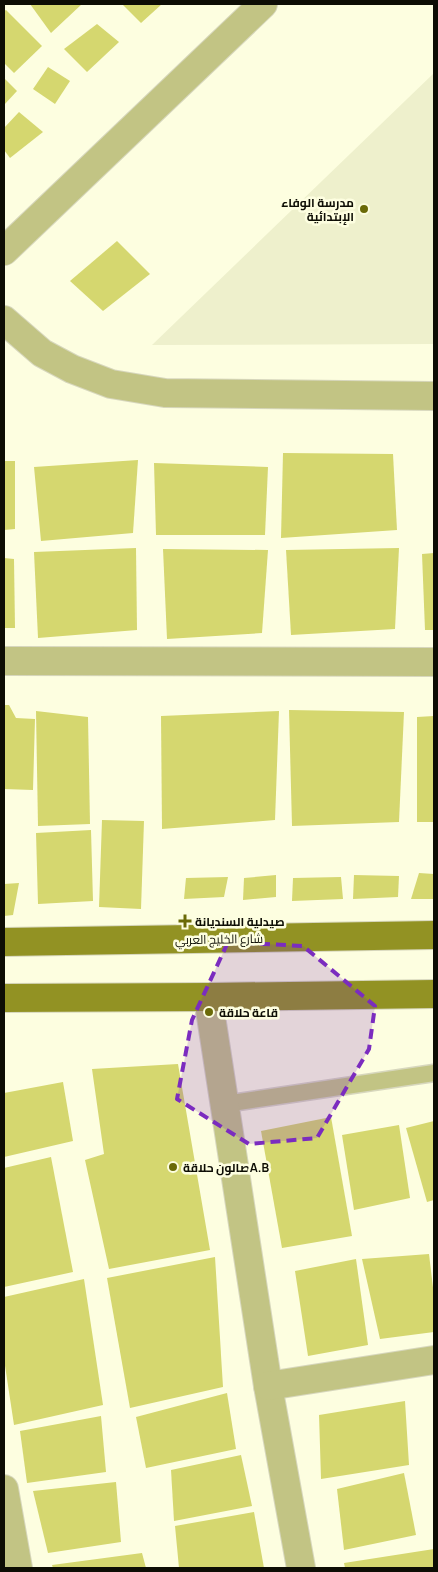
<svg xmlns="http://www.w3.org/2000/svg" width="438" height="1572" font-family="Manrope,Cairo,sans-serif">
	<rect width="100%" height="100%" fill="#fdfee0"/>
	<path fill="#eef0cc" d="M 434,73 L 434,344 L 152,345 Z"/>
	<g fill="#d5d76f">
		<path d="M 30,4 L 82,4 L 51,33 Z"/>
		<path d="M 122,4 L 162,4 L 141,23 Z"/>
		<path d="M 6,10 L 42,46 L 14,73 L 4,63 L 4,11 Z"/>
		<path d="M 97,24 L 119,42 L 87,72 L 64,49 Z"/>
		<path d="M 48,67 L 70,81 L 55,104 L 33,89 Z"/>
		<path d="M 4,78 L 17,91 L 4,105 Z"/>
		<path d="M 19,112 L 43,132 L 10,158 L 4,150 L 4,128 Z"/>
		<path d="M 117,241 L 150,274 L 103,311 L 70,281 Z"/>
		<path d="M 283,453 L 393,454 L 397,530 L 281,538 Z"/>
		<path d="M 138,460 L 133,533 L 41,541 L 34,467 Z"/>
		<path d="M 4,461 L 15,461 L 15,529 L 4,530 Z"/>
		<path d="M 154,463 L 268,467 L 265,535 L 156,535 Z"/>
		<path d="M 136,548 L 137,630 L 38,638 L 34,552 Z"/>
		<path d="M 399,548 L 395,629 L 291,635 L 286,550 Z"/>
		<path d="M 163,549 L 268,550 L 262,633 L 167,639 Z"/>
		<path d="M 434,553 L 434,630 L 425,630 L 422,554 Z"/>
		<path d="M 4,558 L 14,559 L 15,628 L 4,628 Z"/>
		<path d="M 4,705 L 9,705 L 16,718 L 35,719 L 33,790 L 4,789 Z"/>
		<path d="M 289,710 L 404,712 L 399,822 L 292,826 Z"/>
		<path d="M 36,711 L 88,717 L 90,824 L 38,826 Z"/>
		<path d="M 279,711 L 275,820 L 162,829 L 161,716 Z"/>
		<path d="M 434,716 L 434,822 L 417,822 L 417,717 Z"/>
		<path d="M 102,820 L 144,821 L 141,909 L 99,907 Z"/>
		<path d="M 91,830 L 93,901 L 38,904 L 36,833 Z"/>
		<path d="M 419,873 L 434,874 L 434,899 L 411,899 Z"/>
		<path d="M 276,875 L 276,897 L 243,900 L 244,878 Z"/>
		<path d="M 354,875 L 399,876 L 398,897 L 353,899 Z"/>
		<path d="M 228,877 L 224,897 L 184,899 L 186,878 Z"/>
		<path d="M 341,877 L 343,899 L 292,901 L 293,878 Z"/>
		<path d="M 19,883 L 13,915 L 4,916 L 4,884 Z"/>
		<path d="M 178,1064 L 210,1250 L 109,1269 L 85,1160 L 104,1154 L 92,1069 Z"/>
		<path d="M 63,1082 L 73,1141 L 4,1157 L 4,1093 Z"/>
		<path d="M 331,1117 L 352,1236 L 282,1248 L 261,1131 Z"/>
		<path d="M 434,1121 L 434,1200 L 427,1202 L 406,1128 Z"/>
		<path d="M 399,1125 L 410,1198 L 354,1210 L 342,1135 Z"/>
		<path d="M 51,1157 L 73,1272 L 4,1287 L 4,1168 Z"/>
		<path d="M 429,1254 L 434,1296 L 434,1332 L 380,1339 L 362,1259 Z"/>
		<path d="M 215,1257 L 223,1387 L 130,1408 L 107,1278 Z"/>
		<path d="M 356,1259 L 368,1345 L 308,1356 L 295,1271 Z"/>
		<path d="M 84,1279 L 103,1405 L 14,1425 L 4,1359 L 4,1297 Z"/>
		<path d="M 227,1393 L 236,1449 L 146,1468 L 136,1417 Z"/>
		<path d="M 405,1401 L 409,1465 L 321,1479 L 319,1415 Z"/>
		<path d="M 101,1416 L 106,1472 L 27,1483 L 20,1431 Z"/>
		<path d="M 241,1455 L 252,1506 L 174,1521 L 171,1470 Z"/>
		<path d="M 404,1473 L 416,1535 L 344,1550 L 337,1489 Z"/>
		<path d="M 116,1482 L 121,1542 L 48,1553 L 33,1491 Z"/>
		<path d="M 254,1512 L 264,1568 L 179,1568 L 175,1526 Z"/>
		<path d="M 434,1549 L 434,1568 L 345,1568 L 344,1563 Z"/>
		<path d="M 142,1553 L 146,1568 L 53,1568 L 52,1565 Z"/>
	</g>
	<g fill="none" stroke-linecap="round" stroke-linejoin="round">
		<defs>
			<path id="lane" d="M 225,1104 L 434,1073"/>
			<g id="street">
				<path d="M 4,251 L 263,4"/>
				<path d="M 4,320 L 42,353 L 72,369 L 111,384 L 165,393 L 434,396"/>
				<path d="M 4,661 L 434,662"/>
				<path d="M 208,997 L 268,1386 L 301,1568"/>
				<path d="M 268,1386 L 434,1360"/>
				<path d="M 4,1489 L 18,1568"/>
			</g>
			<g id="primary">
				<path d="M 4,942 L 434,935"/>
				<path d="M 4,998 L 208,997 L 434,994"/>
			</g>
		</defs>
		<use href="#lane" stroke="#d7d7bd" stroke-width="19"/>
		<use href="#street" stroke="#d7d7bd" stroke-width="30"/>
		<use href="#primary" stroke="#d7d7bd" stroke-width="30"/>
		<use href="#lane" stroke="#c2c484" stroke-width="16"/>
		<use href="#street" stroke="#c2c484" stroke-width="28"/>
		<use href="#primary" stroke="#929223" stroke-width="28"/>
	</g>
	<path fill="#7b2cbf" fill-opacity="0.2" stroke="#7b2cbf" stroke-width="4" stroke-dasharray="10 6" stroke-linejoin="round" d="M 228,942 L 303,946 L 375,1006 L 369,1049 L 317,1138 L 249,1144 L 177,1099 L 192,1020 Z"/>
	<g fill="#6a6a07" stroke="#fdfee0" stroke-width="2">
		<circle cx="364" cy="209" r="5"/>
		<path d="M182.5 913.5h5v5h5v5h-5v5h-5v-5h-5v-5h5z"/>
		<circle cx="209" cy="1012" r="5"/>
		<circle cx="173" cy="1167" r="5"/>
	</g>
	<g text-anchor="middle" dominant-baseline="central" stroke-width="5" stroke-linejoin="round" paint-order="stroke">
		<g font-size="12" font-weight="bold" fill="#0d0d04" stroke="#fdfee0" text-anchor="start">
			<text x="354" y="202" text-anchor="end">مدرسة الوفاء<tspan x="354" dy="14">الإبتدائية</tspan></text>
			<text x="195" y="921">صيدلية السنديانة</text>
			<text x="219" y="1012">قاعة حلاقة</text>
			<text x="183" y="1167">صالون حلاقةA.B</text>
		</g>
		<g font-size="12" fill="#0d0d04" stroke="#fdfee0">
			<text transform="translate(219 939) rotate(-1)">شارع الخليج العربي</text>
		</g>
	</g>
	<rect width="438" height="1572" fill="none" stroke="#0d0d04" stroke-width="10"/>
</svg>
